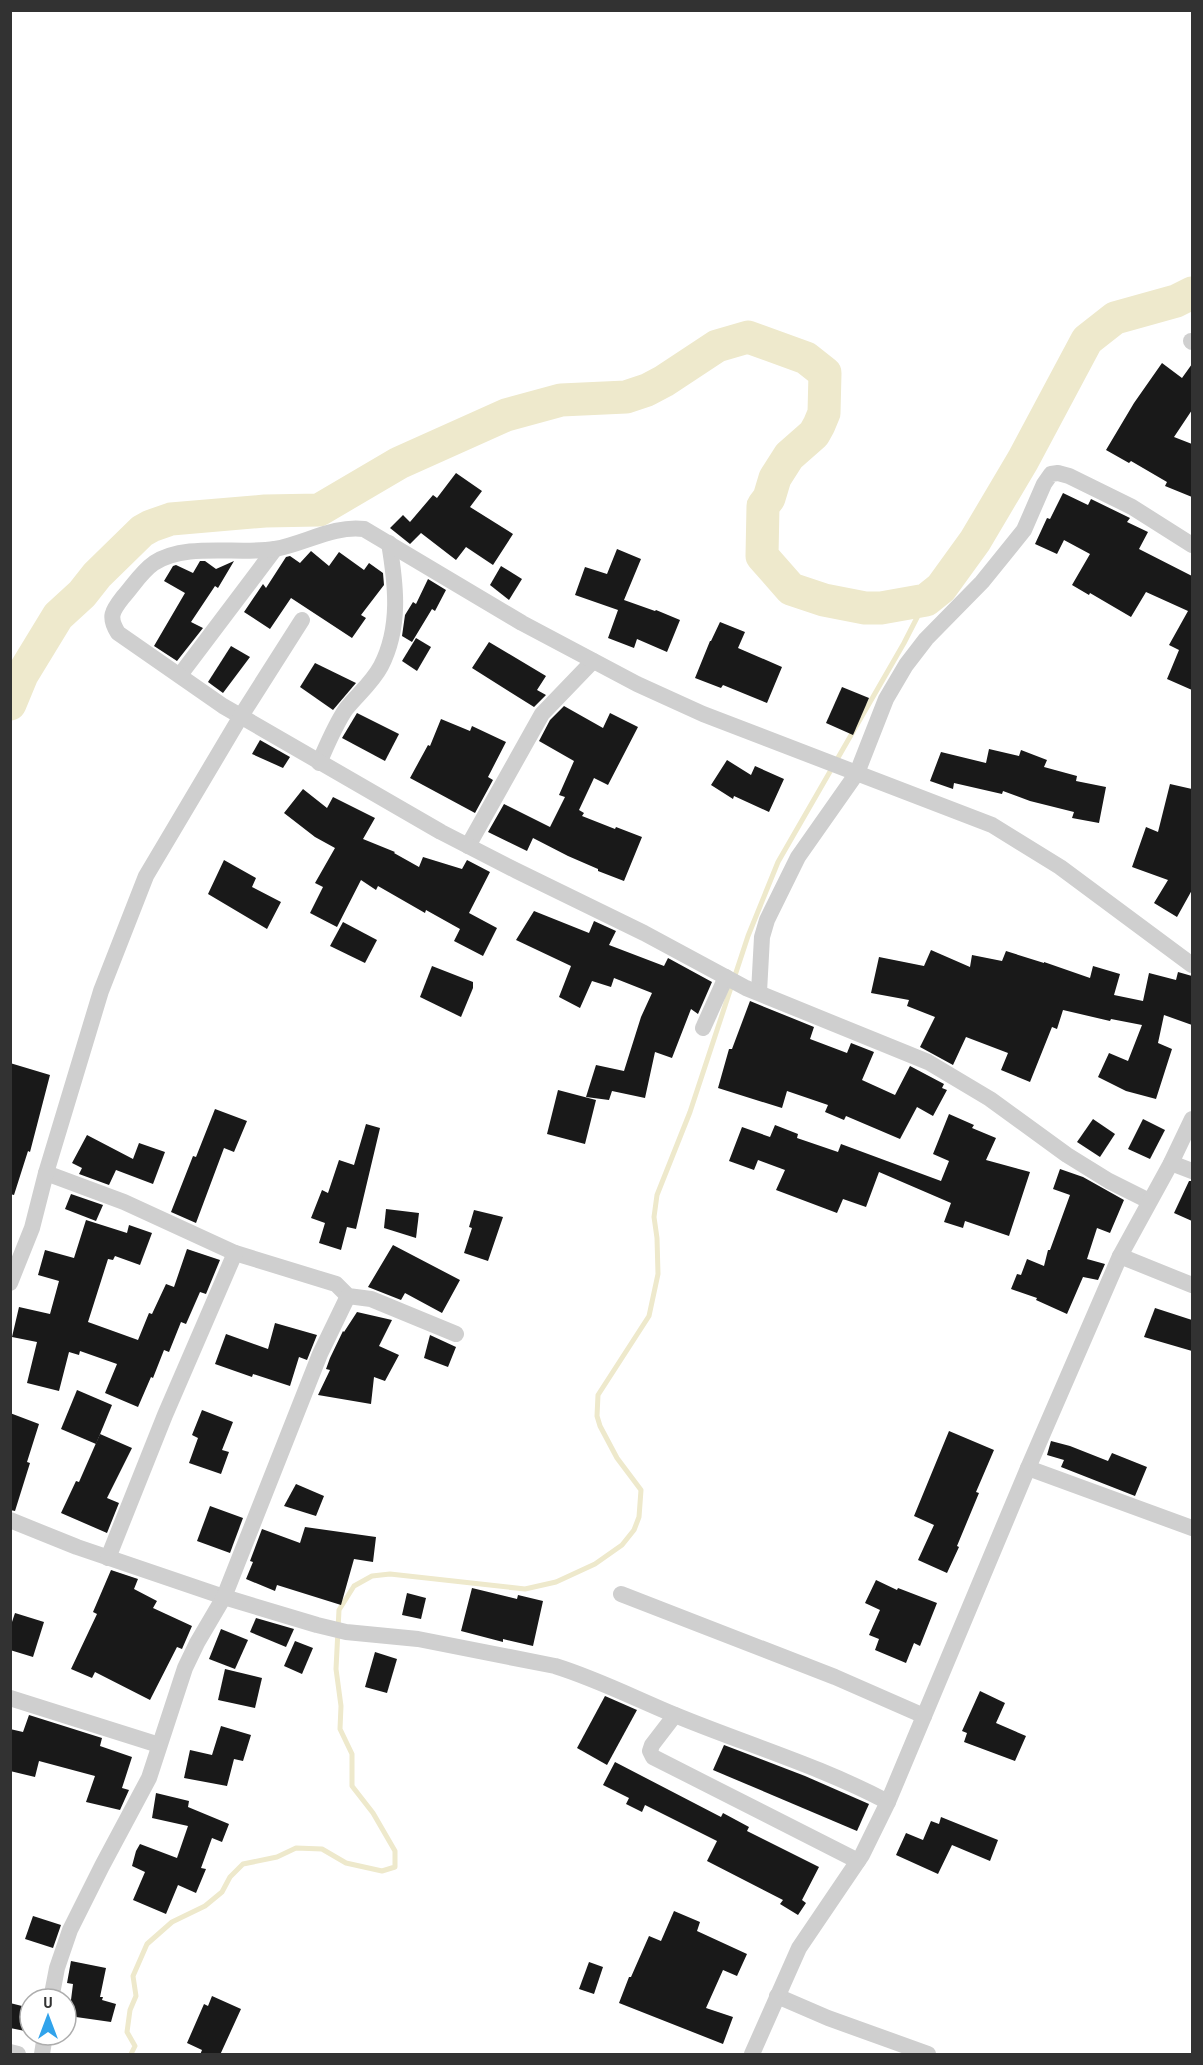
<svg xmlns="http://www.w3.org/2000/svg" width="1203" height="2065" font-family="'Archivo Narrow',sans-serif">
	<rect width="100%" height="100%" fill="#fff"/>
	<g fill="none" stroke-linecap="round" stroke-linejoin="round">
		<path stroke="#eee9cc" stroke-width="5" d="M 131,2054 L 135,2046 L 127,2032 L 130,2010 L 136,1996 L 133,1976 L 147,1944 L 172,1922 L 205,1906 L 222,1892 L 230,1877 L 243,1864 L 277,1857 L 296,1848 L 322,1849 L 346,1863 L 382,1871 L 395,1867 L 395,1851 L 373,1813 L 352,1786 L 352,1754 L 340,1729 L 341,1706 L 336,1669 L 339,1610 L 354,1586 L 372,1576 L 390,1574 L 525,1589 L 556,1582 L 595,1564 L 622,1545 L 634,1530 L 639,1517 L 641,1490 L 617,1458 L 600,1426 L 597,1416 L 598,1395 L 649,1316 L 658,1274 L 657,1238 L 654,1217 L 657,1195 L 690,1112 L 748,936 L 778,862 L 904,643 L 926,600"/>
		<path stroke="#eee9cc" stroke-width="33" d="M 10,704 L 22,675 L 58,616 L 82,594 L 97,575 L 142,531 L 151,526 L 171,519 L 265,511 L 319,510 L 399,463 L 506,415 L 561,400 L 626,397 L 647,390 L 664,381 L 717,346 L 748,337 L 806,358 L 825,373 L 824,413 L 819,425 L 814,434 L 789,456 L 775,478 L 769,498 L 763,506 L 762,556 L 791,589 L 824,600 L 865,608 L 881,608 L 926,600 L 941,588 L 975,541 L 1023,460 L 1087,340 L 1115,318 L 1176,301 L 1192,293"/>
	</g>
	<g fill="#191919">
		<path d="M 1162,363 L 1182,378 L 1192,364 L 1192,410 L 1174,437 L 1192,444 L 1192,497 L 1165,486 L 1167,482 L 1131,461 L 1129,463 L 1106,450 L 1134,403 Z"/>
		<path d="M 456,473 L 482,491 L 470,507 L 513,534 L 493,565 L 466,547 L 456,560 L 421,533 L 410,544 L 390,528 L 403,515 L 410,522 L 433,495 L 437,498 Z"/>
		<path d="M 1063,493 L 1088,505 L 1091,499 L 1130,518 L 1127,522 L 1148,532 L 1139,549 L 1192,576 L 1192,690 L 1167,679 L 1179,650 L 1169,645 L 1188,611 L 1146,592 L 1131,617 L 1090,593 L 1089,595 L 1072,585 L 1090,554 L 1064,540 L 1057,554 L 1035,544 L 1047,518 L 1050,519 Z"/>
		<path d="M 617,549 L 641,559 L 624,600 L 655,611 L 656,610 L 680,620 L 667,652 L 637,639 L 634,648 L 608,638 L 618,610 L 575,595 L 585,567 L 607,574 Z"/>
		<path d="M 311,551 L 329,566 L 339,552 L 364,570 L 369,563 L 383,573 L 384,585 L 361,615 L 366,618 L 352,638 L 291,598 L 270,629 L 244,612 L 263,584 L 266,588 L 286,557 L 290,556 L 300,563 Z"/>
		<path d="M 200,561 L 205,561 L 216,569 L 234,561 L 218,588 L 215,586 L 191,622 L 203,628 L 177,661 L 154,646 L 185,593 L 164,581 L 173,566 L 176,565 L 193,573 Z"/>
		<path d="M 501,566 L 522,579 L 509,600 L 490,585 Z"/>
		<path d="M 428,579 L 446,590 L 435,611 L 432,609 L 412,642 L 402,636 L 405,615 L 413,602 L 416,604 Z"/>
		<path d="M 720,622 L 745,632 L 738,648 L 782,667 L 767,703 L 723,685 L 721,688 L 695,678 L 710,641 L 711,641 Z"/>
		<path d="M 416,638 L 431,647 L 417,671 L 402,661 Z"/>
		<path d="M 489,642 L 546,676 L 537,690 L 546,695 L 534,707 L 472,668 Z"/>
		<path d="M 231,646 L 250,657 L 223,693 L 208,682 Z"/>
		<path d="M 315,663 L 356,683 L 333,710 L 300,687 Z"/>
		<path d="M 842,687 L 869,698 L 853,735 L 826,723 Z"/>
		<path d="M 564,706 L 603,728 L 610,713 L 638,727 L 608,785 L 594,778 L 579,810 L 584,813 L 582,816 L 615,829 L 616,827 L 642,837 L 624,881 L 598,871 L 598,869 L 568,856 L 533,838 L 527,851 L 488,832 L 504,804 L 550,827 L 565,797 L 559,795 L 574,761 L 539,741 L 550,720 Z"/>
		<path d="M 357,713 L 399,734 L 385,761 L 342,738 Z"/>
		<path d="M 441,719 L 470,731 L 472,726 L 506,742 L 488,777 L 493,780 L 475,813 L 410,778 L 428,745 L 430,746 Z"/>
		<path d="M 260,740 L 290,757 L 283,768 L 252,754 Z"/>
		<path d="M 989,749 L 1019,756 L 1021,750 L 1047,760 L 1044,767 L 1077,776 L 1076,781 L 1106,787 L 1099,823 L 1072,818 L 1074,812 L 1030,801 L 1003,791 L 1002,794 L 954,783 L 953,789 L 930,781 L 941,752 L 986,763 Z"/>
		<path d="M 727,760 L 751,775 L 755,766 L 784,779 L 769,812 L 734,796 L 733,799 L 711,785 Z"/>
		<path d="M 1170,784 L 1192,789 L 1192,890 L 1177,917 L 1154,903 L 1168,880 L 1132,867 L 1146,827 L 1158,832 Z"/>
		<path d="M 303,789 L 327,808 L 333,797 L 375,818 L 363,839 L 395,852 L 394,853 L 419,867 L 423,857 L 462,869 L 467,860 L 490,872 L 469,913 L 497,928 L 483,956 L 454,941 L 460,929 L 426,910 L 425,913 L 378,886 L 376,890 L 361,880 L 337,927 L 310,913 L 323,887 L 315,883 L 335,848 L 315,837 L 284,813 Z"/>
		<path d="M 224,860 L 256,878 L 252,887 L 281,902 L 267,929 L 208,894 Z"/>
		<path d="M 534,911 L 589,933 L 594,921 L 616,931 L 609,945 L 664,966 L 668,958 L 712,982 L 698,1014 L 691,1009 L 672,1058 L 655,1052 L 645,1098 L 612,1091 L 609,1100 L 586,1097 L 596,1065 L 624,1071 L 641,1017 L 652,993 L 614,978 L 611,987 L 592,981 L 580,1008 L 559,997 L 571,966 L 516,940 Z"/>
		<path d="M 343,922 L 377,940 L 365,963 L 330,946 Z"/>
		<path d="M 931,950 L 970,967 L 972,955 L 1002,961 L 1006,951 L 1044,963 L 1044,962 L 1090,978 L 1093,966 L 1120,974 L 1114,995 L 1143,1001 L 1149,973 L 1176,980 L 1178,972 L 1192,976 L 1192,1025 L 1164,1015 L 1158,1043 L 1172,1049 L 1156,1099 L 1126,1091 L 1098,1077 L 1109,1053 L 1128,1061 L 1142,1025 L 1111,1019 L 1110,1021 L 1063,1010 L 1057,1029 L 1052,1027 L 1030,1082 L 1001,1070 L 1008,1053 L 966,1037 L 953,1065 L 920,1047 L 935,1017 L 907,1006 L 909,1000 L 871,993 L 879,957 L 924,966 Z"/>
		<path d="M 432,966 L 473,982 L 473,988 L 461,1017 L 420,997 Z"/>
		<path d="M 750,1001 L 814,1027 L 810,1039 L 847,1053 L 851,1043 L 874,1052 L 862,1080 L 895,1095 L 910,1066 L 944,1084 L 942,1088 L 947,1090 L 933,1116 L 917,1107 L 900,1139 L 846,1116 L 844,1120 L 825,1112 L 828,1105 L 787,1091 L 782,1108 L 718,1088 L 729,1049 L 732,1049 Z"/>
		<path d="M 10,1063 L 50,1075 L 30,1152 L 28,1151 L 14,1195 L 10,1194 Z"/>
		<path d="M 558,1090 L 596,1100 L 585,1144 L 547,1134 Z"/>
		<path d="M 215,1109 L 247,1121 L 234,1152 L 224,1148 L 196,1223 L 171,1212 L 193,1156 L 196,1157 Z"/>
		<path d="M 949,1114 L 974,1125 L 972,1128 L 996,1138 L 986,1160 L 1030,1172 L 1009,1236 L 965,1221 L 963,1228 L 944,1222 L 951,1203 L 879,1172 L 866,1207 L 843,1199 L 837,1213 L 776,1190 L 785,1170 L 758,1160 L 754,1170 L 729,1161 L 742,1127 L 770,1137 L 775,1125 L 798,1134 L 797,1138 L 838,1152 L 841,1144 L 941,1181 L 949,1161 L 933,1154 Z"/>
		<path d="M 1093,1119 L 1115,1134 L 1100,1157 L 1077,1142 Z"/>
		<path d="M 1143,1119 L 1165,1130 L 1150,1159 L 1128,1149 Z"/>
		<path d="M 366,1124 L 380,1128 L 356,1229 L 347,1227 L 341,1250 L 319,1243 L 325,1223 L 311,1218 L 322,1190 L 328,1193 L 339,1160 L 354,1165 Z"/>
		<path d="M 87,1135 L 133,1159 L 139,1143 L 165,1152 L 153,1184 L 116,1170 L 109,1185 L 79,1174 L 82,1168 L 72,1163 Z"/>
		<path d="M 1060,1169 L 1083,1177 L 1124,1200 L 1110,1233 L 1097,1228 L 1087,1259 L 1105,1264 L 1098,1280 L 1083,1277 L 1067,1314 L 1036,1300 L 1037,1298 L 1011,1289 L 1017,1274 L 1021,1275 L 1027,1259 L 1044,1266 L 1048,1250 L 1050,1250 L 1070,1195 L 1053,1189 Z"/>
		<path d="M 1189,1181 L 1192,1181 L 1192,1221 L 1174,1213 Z"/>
		<path d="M 71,1194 L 103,1205 L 96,1221 L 65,1209 Z"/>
		<path d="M 386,1209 L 419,1213 L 416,1238 L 384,1228 Z"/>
		<path d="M 474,1210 L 503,1217 L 488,1261 L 464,1253 L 472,1228 L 469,1227 Z"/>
		<path d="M 86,1220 L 127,1233 L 129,1225 L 152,1233 L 140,1265 L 115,1256 L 113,1260 L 108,1259 L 88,1322 L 138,1340 L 149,1313 L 152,1314 L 166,1284 L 174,1287 L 187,1249 L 220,1260 L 206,1294 L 200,1292 L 186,1324 L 181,1322 L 169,1352 L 164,1350 L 153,1378 L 151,1377 L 138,1407 L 105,1393 L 117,1364 L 80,1351 L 79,1355 L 69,1352 L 59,1391 L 27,1383 L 37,1342 L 12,1337 L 19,1307 L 50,1314 L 59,1281 L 38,1275 L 45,1250 L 74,1258 Z"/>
		<path d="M 393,1245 L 460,1280 L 442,1313 L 405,1293 L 401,1300 L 368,1287 Z"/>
		<path d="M 1155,1308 L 1192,1320 L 1192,1351 L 1144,1337 Z"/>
		<path d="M 357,1312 L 392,1320 L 379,1346 L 399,1355 L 385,1381 L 374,1377 L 371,1404 L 318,1395 L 330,1370 L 326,1369 L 330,1358 L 343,1331 L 344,1332 Z"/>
		<path d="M 275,1323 L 317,1335 L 307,1360 L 299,1357 L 290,1386 L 253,1374 L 252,1377 L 215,1364 L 226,1334 L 268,1349 Z"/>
		<path d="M 430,1335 L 456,1347 L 448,1367 L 424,1358 Z"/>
		<path d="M 77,1390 L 112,1405 L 96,1444 L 61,1429 Z"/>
		<path d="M 202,1410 L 233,1422 L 222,1450 L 229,1452 L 221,1474 L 189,1463 L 198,1438 L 192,1435 Z"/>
		<path d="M 10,1413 L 39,1424 L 27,1462 L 30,1463 L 15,1511 L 10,1510 Z"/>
		<path d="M 949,1431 L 994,1450 L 976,1492 L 979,1493 L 957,1546 L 959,1547 L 947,1573 L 918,1560 L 934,1525 L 914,1516 Z"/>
		<path d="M 100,1434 L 132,1448 L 107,1498 L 119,1503 L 107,1533 L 61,1513 L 76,1481 L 79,1482 Z"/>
		<path d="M 1051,1441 L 1070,1446 L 1108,1461 L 1112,1453 L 1147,1467 L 1135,1496 L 1061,1467 L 1064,1460 L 1047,1455 Z"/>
		<path d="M 296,1484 L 324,1496 L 316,1516 L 284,1506 Z"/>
		<path d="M 210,1506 L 243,1518 L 230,1553 L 197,1541 Z"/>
		<path d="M 305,1527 L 376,1537 L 373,1562 L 354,1559 L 341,1605 L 277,1585 L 275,1591 L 246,1579 L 253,1562 L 250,1561 L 262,1529 L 300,1543 Z"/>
		<path d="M 111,1570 L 138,1579 L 134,1589 L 157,1601 L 153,1608 L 192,1626 L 182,1649 L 177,1647 L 150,1700 L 95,1672 L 92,1678 L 71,1669 L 97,1614 L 93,1612 Z"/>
		<path d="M 876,1580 L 897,1590 L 898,1588 L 937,1603 L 920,1646 L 914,1643 L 906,1663 L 875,1650 L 879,1639 L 869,1635 L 880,1610 L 865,1603 Z"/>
		<path d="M 472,1588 L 517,1599 L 518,1595 L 543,1601 L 533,1646 L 503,1639 L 503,1642 L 461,1631 Z"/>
		<path d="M 407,1593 L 426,1598 L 421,1619 L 402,1615 Z"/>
		<path d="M 15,1613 L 44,1622 L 33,1657 L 10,1650 L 10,1628 Z"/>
		<path d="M 256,1618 L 294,1629 L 286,1647 L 250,1632 Z"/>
		<path d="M 221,1629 L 248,1640 L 235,1669 L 209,1659 Z"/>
		<path d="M 295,1641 L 313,1648 L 302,1674 L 284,1666 Z"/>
		<path d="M 375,1652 L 397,1659 L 387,1693 L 365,1687 Z"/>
		<path d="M 225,1669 L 262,1678 L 255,1708 L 218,1700 Z"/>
		<path d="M 980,1691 L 1005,1703 L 996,1723 L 1026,1736 L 1015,1761 L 964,1742 L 967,1733 L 962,1731 Z"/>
		<path d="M 605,1696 L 637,1710 L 607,1765 L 577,1748 Z"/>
		<path d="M 29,1715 L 102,1738 L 100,1746 L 132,1757 L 122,1788 L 129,1790 L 120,1810 L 86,1802 L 95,1776 L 39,1761 L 35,1777 L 10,1771 L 10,1729 L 23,1732 Z"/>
		<path d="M 221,1726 L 251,1735 L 243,1761 L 234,1759 L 227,1786 L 184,1778 L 190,1750 L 212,1755 Z"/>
		<path d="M 724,1745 L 805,1776 L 869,1804 L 857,1831 L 713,1770 Z"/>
		<path d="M 615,1762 L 721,1817 L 723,1813 L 749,1827 L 747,1831 L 819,1867 L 802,1900 L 806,1903 L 798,1915 L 780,1904 L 783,1900 L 707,1861 L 717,1841 L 645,1805 L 642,1812 L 626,1804 L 629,1798 L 603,1785 Z"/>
		<path d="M 156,1793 L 189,1801 L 188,1807 L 229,1824 L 222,1842 L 212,1838 L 201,1868 L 206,1869 L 196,1893 L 178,1885 L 166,1914 L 133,1900 L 145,1872 L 132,1866 L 136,1851 L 140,1844 L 177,1858 L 188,1826 L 152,1818 Z"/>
		<path d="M 941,1817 L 998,1840 L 990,1861 L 952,1845 L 938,1874 L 896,1855 L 906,1833 L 923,1840 L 931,1821 L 939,1824 Z"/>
		<path d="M 674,1911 L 700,1922 L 697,1931 L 747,1954 L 737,1976 L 723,1970 L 706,2008 L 733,2017 L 723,2044 L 619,2003 L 629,1977 L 631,1977 L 649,1936 L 661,1941 Z"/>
		<path d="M 33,1916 L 61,1925 L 53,1948 L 25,1939 Z"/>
		<path d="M 71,1961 L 106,1968 L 100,1997 L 103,1997 L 102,2000 L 116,2004 L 111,2022 L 69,2016 L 73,1984 L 67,1983 Z"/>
		<path d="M 589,1962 L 603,1967 L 594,1994 L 579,1989 Z"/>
		<path d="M 212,1996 L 241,2009 L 220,2055 L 200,2055 L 202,2050 L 187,2043 L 204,2004 L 208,2006 Z"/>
		<path d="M 10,2003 L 30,2008 L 30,2032 L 10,2028 Z"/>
	</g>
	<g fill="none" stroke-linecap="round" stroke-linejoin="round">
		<g stroke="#cfcfcf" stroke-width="16">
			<path d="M 1191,341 L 1192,342"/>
			<path d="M 180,675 L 275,549"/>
			<path d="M 319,763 C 327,745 335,725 346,709 C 358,694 372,683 381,666 C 401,627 396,585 389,543"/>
			<path d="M 468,846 L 542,714 L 593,661"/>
			<path d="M 759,992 L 762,937 L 767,920 L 798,857 L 857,773 L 886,699 L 906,665 L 926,639 L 982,582 L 1024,530 L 1044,484 L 1051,474 L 1058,473 L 1069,476 L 1132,507 L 1192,545"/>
			<path d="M 703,1028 L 726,977"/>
			<path d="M 1171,1163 L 1192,1171"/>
			<path d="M 46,1173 L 124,1202 L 235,1253 L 336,1284 L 348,1296 L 371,1299 L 456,1334"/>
			<path d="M 1149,1201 L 1109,1181 L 1067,1155 L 990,1099 L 928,1062 L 746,988 L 644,933 L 517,871 L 441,832 L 223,706 L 118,633 C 108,617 112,611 123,597 C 133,586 141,572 154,563 C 186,542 238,555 275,549 C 304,544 334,525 364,529 L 522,623 L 637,684 L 703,714 L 992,825 L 1060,867 L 1192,965"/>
			<path d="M 1120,1256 L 1192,1285"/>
			<path d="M 10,1283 L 32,1228 L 46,1173 L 101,991 L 146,876 L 241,716 L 302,620"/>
			<path d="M 1028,1468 L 1192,1528"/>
			<path d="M 10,1520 L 77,1547 L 224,1597 L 317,1625 L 346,1632 L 418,1639 L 555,1666 C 597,1679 634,1698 675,1715 C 745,1744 820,1766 888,1802"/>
			<path d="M 108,1558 L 165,1415 L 235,1253"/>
			<path d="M 621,1594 L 835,1677 L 924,1716"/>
			<path d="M 10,1698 L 159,1745"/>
			<path d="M 675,1715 L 652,1745 L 650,1751 L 653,1757 L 858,1861"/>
			<path d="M 777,1996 L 828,2018 L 928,2054"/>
			<path d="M 51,1999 L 57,1968 L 70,1930 L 102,1866 L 149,1778 L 185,1668 L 197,1643 L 224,1597 L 320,1354 L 348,1296"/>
			<path d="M 10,2052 L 18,2054"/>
			<path d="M 42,2054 L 45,2035"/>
			<path d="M 752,2054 L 799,1948 L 862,1855 L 888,1802 L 1028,1468 L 1120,1256 L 1171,1163 L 1192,1119"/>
		</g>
	</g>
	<rect width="1203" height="2065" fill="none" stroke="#323232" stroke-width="24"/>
	<g transform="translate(48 2017)"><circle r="28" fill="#ffffff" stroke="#adadad" stroke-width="1.5"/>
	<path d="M0-4.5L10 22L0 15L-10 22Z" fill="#31a3eb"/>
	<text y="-9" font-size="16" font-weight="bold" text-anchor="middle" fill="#323232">U</text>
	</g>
</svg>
